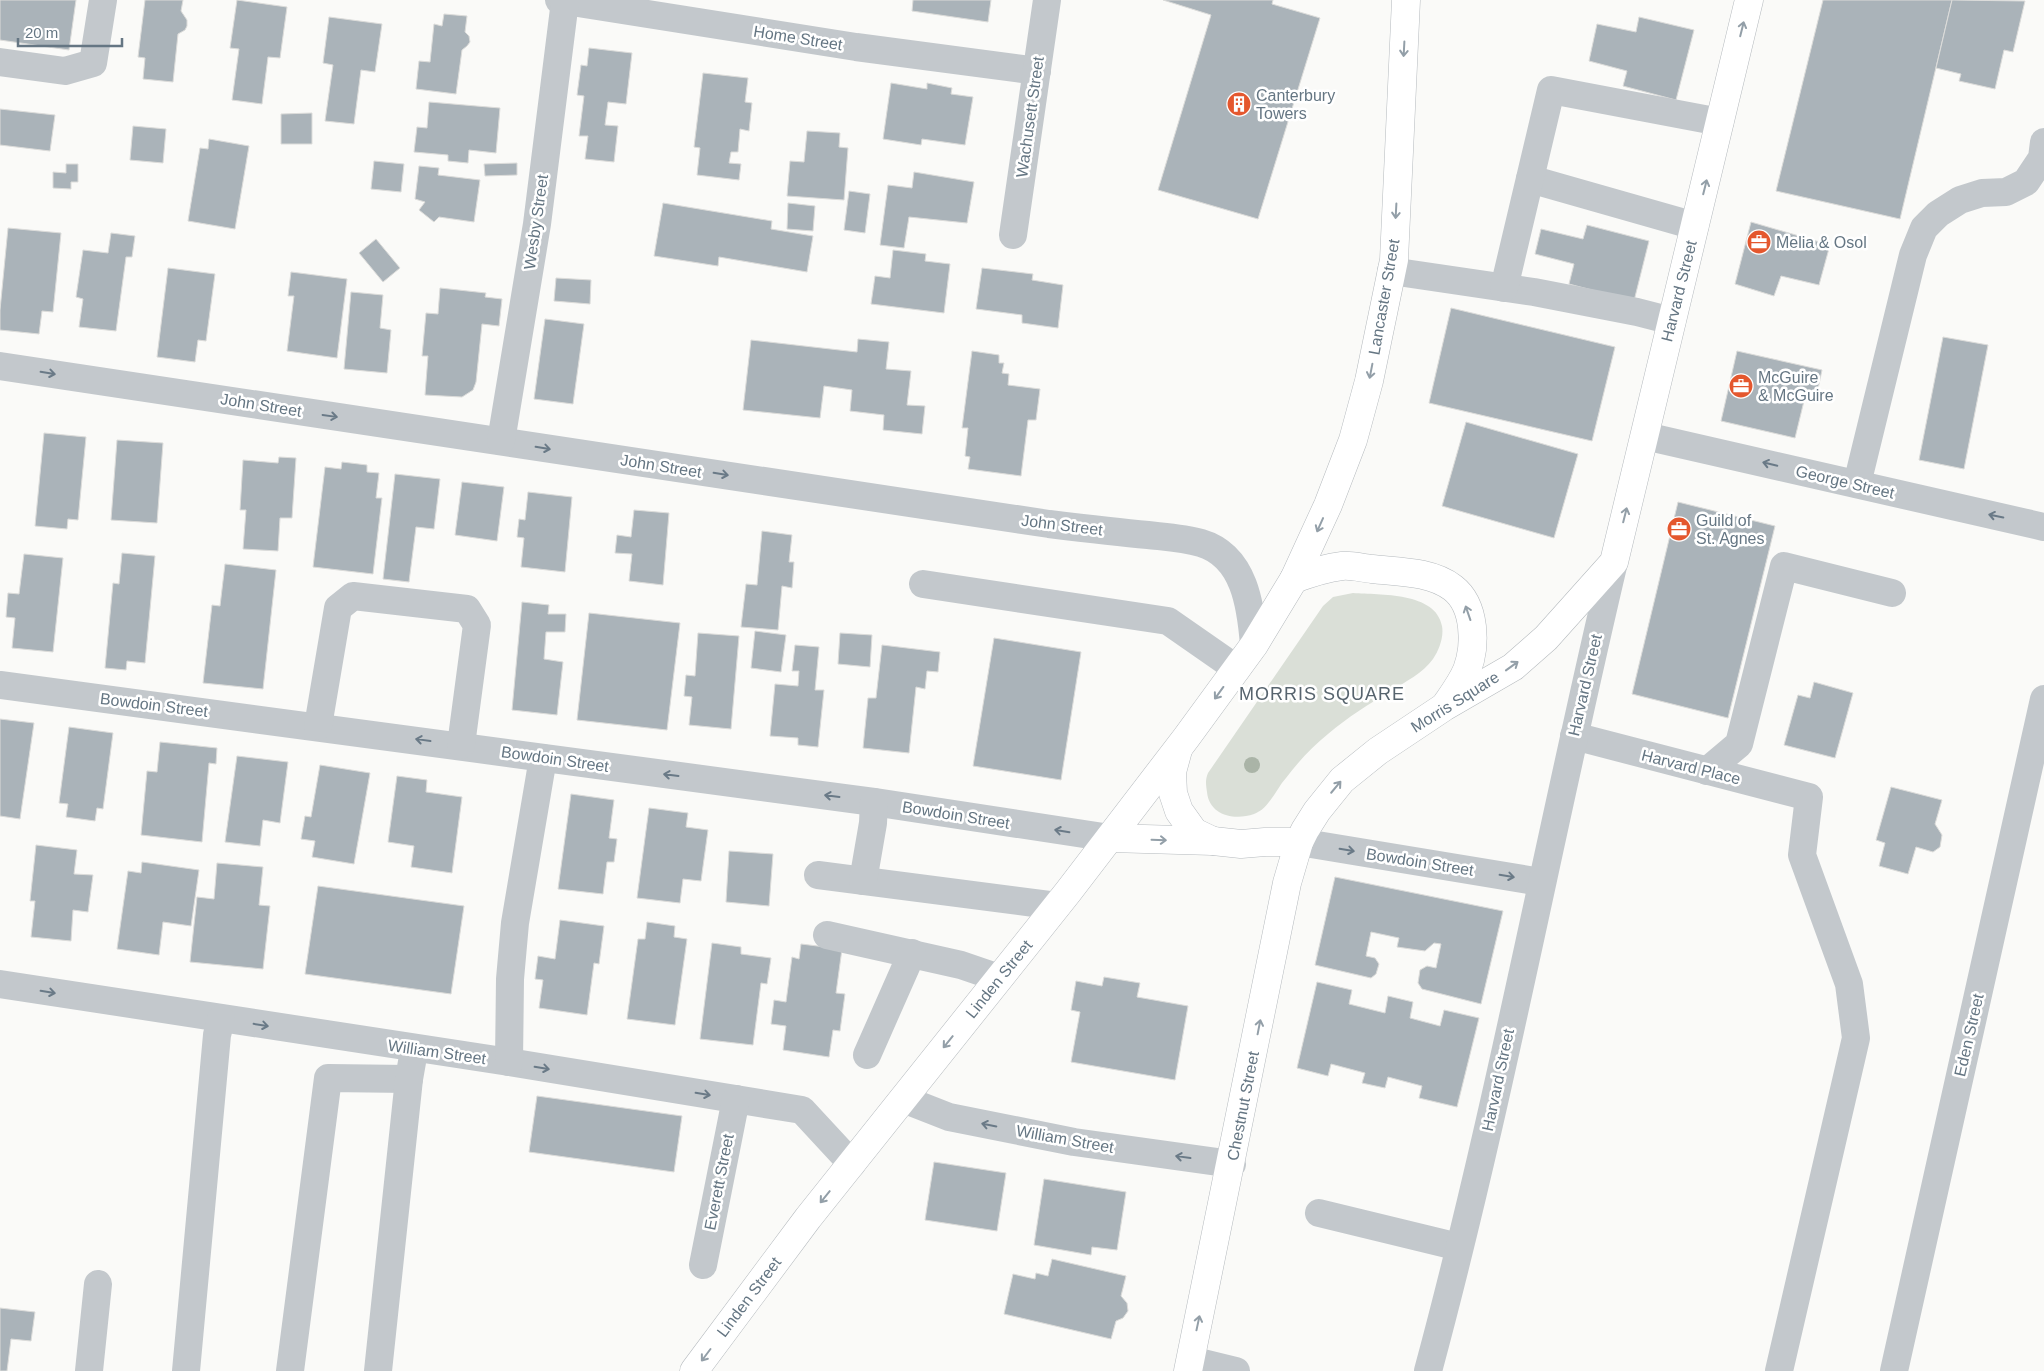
<svg xmlns="http://www.w3.org/2000/svg" width="2044" height="1371" font-family="Arial,sans-serif">
	<rect width="100%" height="100%" fill="#fafaf8"/>
	<path fill="#dadfd7" d="M 1353,593 C 1380,595 1436,592 1442,626 C 1444,637 1439,650 1433,659 C 1423,673 1405,682 1391,691 C 1369,704 1348,717 1328,734 C 1313,746 1298,762 1286,778 C 1276,789 1269,809 1254,814 C 1234,821 1209,815 1207,792 C 1206,785 1205,780 1208,773 L 1323,606 L 1333,597 Z"/>
	<g fill="#aab3b9" stroke="#dcdcda">
		<path d="M 0,0 L 76,0 L 69,50 L 0,40 Z"/>
		<path d="M 145,0 L 183,0 L 181,11 L 187,20 L 187,26 L 185,30 L 178,34 L 173,82 L 143,79 L 145,58 L 138,57 Z"/>
		<path d="M 237,0 L 287,7 L 280,58 L 268,57 L 262,104 L 232,100 L 239,49 L 230,48 Z"/>
		<path d="M 913,0 L 991,0 L 988,22 L 912,11 Z"/>
		<path d="M 1163,0 L 1273,0 L 1272,4 L 1320,18 L 1258,219 L 1158,190 L 1211,15 Z"/>
		<path d="M 1823,0 L 1952,0 L 1900,219 L 1776,191 Z"/>
		<path d="M 1952,0 L 2025,1 L 2013,52 L 2004,50 L 1995,89 L 1959,81 L 1961,74 L 1936,68 Z"/>
		<path d="M 444,14 L 467,16 L 465,32 L 469,36 L 470,42 L 467,46 L 462,50 L 456,94 L 416,89 L 419,61 L 430,62 L 434,24 L 442,26 Z"/>
		<path d="M 329,17 L 382,24 L 375,72 L 361,70 L 354,124 L 325,121 L 333,65 L 323,63 Z"/>
		<path d="M 1639,17 L 1694,30 L 1676,100 L 1623,86 L 1627,71 L 1589,61 L 1597,24 L 1636,32 Z"/>
		<path d="M 589,48 L 632,53 L 626,104 L 608,102 L 605,125 L 618,126 L 614,162 L 585,159 L 588,136 L 579,136 L 584,96 L 577,95 L 581,65 L 587,66 Z"/>
		<path d="M 703,73 L 748,78 L 745,102 L 752,103 L 749,131 L 740,129 L 738,152 L 731,152 L 729,163 L 741,164 L 739,180 L 697,175 L 700,148 L 694,147 Z"/>
		<path d="M 891,83 L 927,89 L 927,83 L 952,88 L 951,94 L 973,97 L 965,145 L 922,139 L 921,145 L 883,139 Z"/>
		<path d="M 429,102 L 500,108 L 496,153 L 469,150 L 468,163 L 448,161 L 448,155 L 414,152 L 417,127 L 427,128 Z"/>
		<path d="M 0,109 L 55,115 L 50,151 L 0,145 Z"/>
		<path d="M 312,113 L 312,144 L 281,144 L 281,114 Z"/>
		<path d="M 133,126 L 166,129 L 163,163 L 130,160 Z"/>
		<path d="M 807,131 L 840,133 L 839,147 L 848,148 L 844,200 L 787,196 L 790,161 L 804,162 Z"/>
		<path d="M 209,139 L 249,146 L 235,229 L 188,221 L 200,148 L 208,149 Z"/>
		<path d="M 374,161 L 404,164 L 401,192 L 371,189 Z"/>
		<path d="M 517,163 L 517,175 L 485,176 L 484,164 Z"/>
		<path d="M 66,164 L 78,164 L 78,182 L 71,182 L 71,189 L 53,188 L 53,172 L 66,173 Z"/>
		<path d="M 419,166 L 439,168 L 438,175 L 480,180 L 474,222 L 439,217 L 434,222 L 419,210 L 425,202 L 415,199 Z"/>
		<path d="M 914,172 L 974,182 L 967,223 L 909,217 L 904,248 L 880,245 L 888,185 L 912,188 Z"/>
		<path d="M 849,191 L 870,194 L 865,233 L 844,230 Z"/>
		<path d="M 663,203 L 772,221 L 771,229 L 813,236 L 807,272 L 719,257 L 718,266 L 654,256 Z"/>
		<path d="M 788,203 L 815,206 L 813,231 L 787,229 Z"/>
		<path d="M 1751,222 L 1830,245 L 1819,285 L 1781,276 L 1774,296 L 1735,284 Z"/>
		<path d="M 1587,225 L 1649,241 L 1634,301 L 1569,284 L 1574,264 L 1535,254 L 1541,229 L 1583,239 Z"/>
		<path d="M 8,228 L 61,233 L 53,312 L 42,311 L 39,334 L 0,330 L 0,310 Z"/>
		<path d="M 111,233 L 135,236 L 132,257 L 126,257 L 116,331 L 79,327 L 83,299 L 76,297 L 83,250 L 108,253 Z"/>
		<path d="M 376,239 L 400,268 L 383,282 L 359,253 Z"/>
		<path d="M 893,250 L 926,254 L 925,261 L 950,264 L 944,313 L 871,304 L 875,276 L 890,278 Z"/>
		<path d="M 168,268 L 215,274 L 206,341 L 198,340 L 195,362 L 157,357 Z"/>
		<path d="M 982,268 L 1033,274 L 1032,280 L 1063,285 L 1058,328 L 1022,323 L 1022,315 L 976,309 Z"/>
		<path d="M 291,272 L 347,279 L 337,358 L 287,351 L 294,296 L 288,296 Z"/>
		<path d="M 556,278 L 591,280 L 590,304 L 554,301 Z"/>
		<path d="M 440,288 L 486,293 L 485,297 L 502,299 L 499,326 L 482,324 L 476,382 L 473,390 L 462,397 L 425,395 L 428,356 L 422,356 L 426,313 L 438,314 Z"/>
		<path d="M 351,292 L 383,295 L 380,328 L 391,330 L 387,373 L 344,369 Z"/>
		<path d="M 1451,308 L 1615,347 L 1592,441 L 1429,403 Z"/>
		<path d="M 545,319 L 584,324 L 573,404 L 534,399 Z"/>
		<path d="M 1943,337 L 1988,345 L 1964,469 L 1919,460 Z"/>
		<path d="M 858,339 L 889,342 L 886,369 L 911,371 L 907,405 L 925,406 L 922,434 L 883,430 L 884,415 L 850,411 L 852,390 L 824,386 L 820,418 L 743,410 L 751,340 L 857,352 Z"/>
		<path d="M 972,351 L 999,355 L 999,363 L 1004,363 L 1002,373 L 1009,374 L 1008,385 L 1040,389 L 1036,420 L 1028,420 L 1021,476 L 968,469 L 970,457 L 965,456 L 968,428 L 962,428 Z"/>
		<path d="M 1737,351 L 1822,370 L 1815,403 L 1804,401 L 1795,438 L 1721,421 Z"/>
		<path d="M 1466,422 L 1578,454 L 1554,538 L 1442,506 Z"/>
		<path d="M 44,433 L 86,437 L 78,520 L 68,519 L 67,529 L 35,526 Z"/>
		<path d="M 117,440 L 163,443 L 157,523 L 111,520 Z"/>
		<path d="M 279,457 L 296,458 L 292,518 L 280,518 L 278,551 L 243,549 L 246,510 L 240,510 L 243,460 L 278,463 Z"/>
		<path d="M 342,462 L 367,465 L 367,472 L 379,473 L 376,498 L 382,498 L 373,574 L 313,567 L 325,467 L 341,469 Z"/>
		<path d="M 395,474 L 440,479 L 434,529 L 416,527 L 409,582 L 383,579 Z"/>
		<path d="M 462,482 L 504,487 L 497,541 L 455,535 Z"/>
		<path d="M 528,492 L 572,497 L 565,572 L 521,567 L 524,538 L 517,537 L 519,519 L 525,520 Z"/>
		<path d="M 1678,502 L 1775,526 L 1728,718 L 1632,694 Z"/>
		<path d="M 634,510 L 669,513 L 663,585 L 629,581 L 632,554 L 615,553 L 617,535 L 631,537 Z"/>
		<path d="M 762,531 L 792,535 L 789,562 L 794,562 L 792,588 L 782,586 L 778,630 L 741,627 L 746,584 L 757,585 Z"/>
		<path d="M 122,553 L 155,556 L 145,663 L 127,661 L 126,670 L 105,668 L 113,583 L 119,584 Z"/>
		<path d="M 24,554 L 63,558 L 53,652 L 12,648 L 15,618 L 6,617 L 8,593 L 19,594 Z"/>
		<path d="M 225,564 L 276,570 L 263,689 L 203,683 L 212,605 L 220,606 Z"/>
		<path d="M 522,602 L 549,605 L 548,614 L 566,614 L 565,632 L 546,632 L 544,659 L 563,662 L 557,715 L 512,710 Z"/>
		<path d="M 589,613 L 680,623 L 667,730 L 577,720 Z"/>
		<path d="M 755,631 L 786,635 L 781,672 L 751,668 Z"/>
		<path d="M 698,633 L 739,636 L 731,729 L 689,725 L 692,697 L 684,696 L 686,675 L 695,676 Z"/>
		<path d="M 840,633 L 872,635 L 870,667 L 838,664 Z"/>
		<path d="M 994,638 L 1081,652 L 1061,780 L 973,766 Z"/>
		<path d="M 795,645 L 819,647 L 815,690 L 824,690 L 818,747 L 798,745 L 798,738 L 770,736 L 775,684 L 798,686 L 799,671 L 792,671 Z"/>
		<path d="M 882,645 L 940,652 L 938,672 L 927,671 L 925,689 L 916,687 L 909,753 L 863,748 L 868,698 L 876,698 Z"/>
		<path d="M 1814,682 L 1853,693 L 1835,758 L 1784,745 L 1798,695 L 1810,698 Z"/>
		<path d="M 0,719 L 34,723 L 20,819 L 0,816 Z"/>
		<path d="M 69,727 L 113,733 L 103,809 L 97,808 L 95,821 L 66,817 L 68,804 L 59,803 Z"/>
		<path d="M 160,742 L 217,748 L 216,764 L 209,763 L 202,842 L 141,835 L 147,771 L 157,772 Z"/>
		<path d="M 237,756 L 288,762 L 280,823 L 263,820 L 260,846 L 225,842 Z"/>
		<path d="M 320,765 L 370,773 L 354,864 L 312,857 L 315,841 L 301,839 L 305,816 L 311,817 Z"/>
		<path d="M 397,776 L 427,780 L 426,792 L 462,797 L 452,873 L 411,867 L 414,846 L 388,842 Z"/>
		<path d="M 1891,787 L 1942,800 L 1935,824 L 1942,835 L 1940,847 L 1933,852 L 1916,847 L 1908,874 L 1879,866 L 1885,843 L 1876,840 Z"/>
		<path d="M 571,794 L 614,800 L 609,838 L 617,839 L 614,862 L 607,862 L 603,894 L 558,889 Z"/>
		<path d="M 649,808 L 688,813 L 686,827 L 708,830 L 701,881 L 683,879 L 680,903 L 637,898 Z"/>
		<path d="M 36,845 L 77,850 L 74,874 L 93,875 L 88,912 L 73,910 L 71,941 L 31,937 L 35,901 L 30,901 Z"/>
		<path d="M 729,851 L 773,854 L 769,906 L 726,902 Z"/>
		<path d="M 142,862 L 199,870 L 191,926 L 163,922 L 159,955 L 117,949 L 128,871 L 141,873 Z"/>
		<path d="M 217,863 L 263,867 L 259,905 L 270,906 L 263,969 L 190,962 L 197,897 L 214,899 Z"/>
		<path d="M 1335,877 L 1503,911 L 1481,1004 L 1422,989 L 1418,983 L 1420,970 L 1427,966 L 1436,968 L 1441,944 L 1434,943 L 1425,951 L 1397,947 L 1399,938 L 1371,932 L 1366,956 L 1375,958 L 1379,964 L 1376,974 L 1371,978 L 1315,965 Z"/>
		<path d="M 318,886 L 464,906 L 451,994 L 305,974 Z"/>
		<path d="M 560,920 L 604,926 L 599,964 L 594,963 L 587,1015 L 539,1008 L 543,980 L 535,979 L 538,956 L 555,959 Z"/>
		<path d="M 647,922 L 675,926 L 674,937 L 687,939 L 675,1025 L 627,1019 L 638,939 L 645,939 Z"/>
		<path d="M 712,943 L 741,947 L 741,954 L 771,958 L 767,984 L 761,983 L 753,1045 L 700,1039 Z"/>
		<path d="M 801,944 L 842,949 L 836,993 L 845,994 L 840,1031 L 833,1030 L 829,1057 L 783,1050 L 786,1026 L 771,1024 L 774,1000 L 786,1002 L 792,957 L 799,959 Z"/>
		<path d="M 1104,977 L 1140,983 L 1137,997 L 1188,1006 L 1175,1080 L 1071,1062 L 1080,1012 L 1071,1010 L 1076,981 L 1102,986 Z"/>
		<path d="M 1317,982 L 1352,990 L 1349,1004 L 1385,1013 L 1388,996 L 1413,1002 L 1410,1018 L 1440,1026 L 1444,1010 L 1479,1018 L 1457,1107 L 1419,1098 L 1422,1086 L 1388,1077 L 1385,1088 L 1362,1083 L 1365,1073 L 1331,1064 L 1328,1076 L 1297,1068 Z"/>
		<path d="M 537,1096 L 682,1116 L 674,1172 L 529,1152 Z"/>
		<path d="M 934,1162 L 1006,1173 L 997,1231 L 925,1220 Z"/>
		<path d="M 1044,1179 L 1126,1192 L 1117,1250 L 1092,1247 L 1091,1255 L 1034,1245 Z"/>
		<path d="M 1052,1259 L 1126,1276 L 1121,1296 L 1127,1303 L 1128,1311 L 1123,1318 L 1116,1321 L 1111,1339 L 1004,1314 L 1013,1274 L 1035,1279 L 1036,1273 L 1048,1276 Z"/>
		<path d="M 0,1308 L 35,1312 L 31,1341 L 11,1339 L 7,1371 L 0,1371 Z"/>
	</g>
	<g fill="none" stroke-linecap="round" stroke-linejoin="round">
		<defs>
			<g id="major">
				<path d="M 1294,579 C 1310,573 1325,568 1342,566 C 1351,565 1362,568 1372,569 C 1398,572 1431,571 1453,588 C 1476,606 1476,646 1467,670 C 1462,682 1454,693 1447,703"/>
				<path d="M 1178,750 L 1172,772 L 1173,793 L 1179,811 L 1194,832 L 1213,841"/>
				<path d="M 1110,838 L 1213,841 L 1241,844 L 1265,842 L 1299,842"/>
				<path d="M 694,1371 L 808,1218 L 1068,892 L 1186,738 L 1254,645 L 1294,579 L 1328,505 L 1353,440 L 1369,381 L 1394,260 L 1406,0"/>
				<path d="M 1188,1371 L 1287,883 L 1299,842 L 1305,830 L 1317,811 L 1342,780 L 1378,751 L 1444,707 L 1513,667 L 1546,638 L 1614,562 L 1749,0"/>
			</g>
		</defs>
		<use href="#major" stroke="#b5babe" stroke-width="29"/>
		<g stroke="#c3c8cc" stroke-width="28">
			<path d="M 559,0 L 856,47 L 1037,71"/>
			<path d="M 0,62 L 65,71 L 93,63 L 103,0"/>
			<path d="M 1530,179 L 1695,226"/>
			<path d="M 1013,235 L 1047,0"/>
			<path d="M 1391,271 L 1534,292 L 1637,312 L 1672,321"/>
			<path d="M 1504,288 L 1551,90 L 1720,122"/>
			<path d="M 0,366 L 1049,524 C 1082,528 1115,532 1148,535 C 1166,537 1184,538 1201,543 C 1245,556 1251,607 1254,645"/>
			<path d="M 1645,436 L 2044,527"/>
			<path d="M 501,441 L 537,224 L 565,1"/>
			<path d="M 1857,484 L 1913,255 L 1924,228 L 1938,214 L 1960,200 L 1982,193 L 2006,192 L 2026,182 L 2042,158 L 2044,142"/>
			<path d="M 923,584 L 1168,621 L 1237,669"/>
			<path d="M 0,685 L 874,802 L 1110,838"/>
			<path d="M 318,726 L 338,608 L 353,596 L 467,609 L 477,625 L 461,745"/>
			<path d="M 1574,736 L 1809,797 L 1802,855 L 1849,984 L 1856,1038 L 1779,1371"/>
			<path d="M 1707,771 L 1739,744 L 1784,566 L 1892,593"/>
			<path d="M 1299,842 L 1541,882"/>
			<path d="M 818,875 L 1057,906"/>
			<path d="M 863,881 L 873,823 L 874,802"/>
			<path d="M 827,935 L 961,965 L 999,978"/>
			<path d="M 0,984 L 509,1062 L 802,1110 L 852,1164"/>
			<path d="M 867,1055 L 912,953"/>
			<path d="M 509,1062 L 510,979 L 515,923 L 543,758"/>
			<path d="M 903,1099 L 949,1117 L 1074,1142 L 1232,1164"/>
			<path d="M 1319,1213 L 1459,1247"/>
			<path d="M 703,1265 L 736,1099"/>
			<path d="M 1191,1360 L 1236,1371"/>
			<path d="M 89,1371 L 98,1284"/>
			<path d="M 186,1371 L 217,1035 L 221,1019"/>
			<path d="M 290,1371 L 328,1078 L 409,1079"/>
			<path d="M 378,1371 L 409,1079 L 412,1062"/>
			<path d="M 1428,1371 C 1500,1104 1550,831 1614,562"/>
			<path d="M 1894,1371 L 2044,699"/>
		</g>
		<use href="#major" stroke="#fff" stroke-width="28"/>
	</g>
	<circle fill="#aab4a7" cx="1252" cy="765" r="8"/>
	<defs><path id="oneway-shaft" d="M-6 0H5M1.5-3L5.5 0L1.5 3" fill="none" stroke-width="1.6" stroke-linecap="round" stroke-linejoin="round" transform="scale(1.25)"/></defs>
	<g stroke="#939fa8">
		<use href="#oneway-shaft" transform="translate(1742 29) rotate(-76)"/>
		<use href="#oneway-shaft" transform="translate(1404 49) rotate(93)"/>
		<use href="#oneway-shaft" transform="translate(1705 187) rotate(-76)"/>
		<use href="#oneway-shaft" transform="translate(1396 211) rotate(93)"/>
		<use href="#oneway-shaft" transform="translate(1371 371) rotate(101)"/>
		<use href="#oneway-shaft" transform="translate(1625 515) rotate(-76)"/>
		<use href="#oneway-shaft" transform="translate(1320 525) rotate(114)"/>
		<use href="#oneway-shaft" transform="translate(1468 613) rotate(-109)"/>
		<use href="#oneway-shaft" transform="translate(1512 666) rotate(-36)"/>
		<use href="#oneway-shaft" transform="translate(1219 693) rotate(126)"/>
		<use href="#oneway-shaft" transform="translate(1336 787) rotate(-50)"/>
		<use href="#oneway-shaft" transform="translate(1159 840) rotate(2)"/>
		<use href="#oneway-shaft" transform="translate(1259 1027) rotate(-79)"/>
		<use href="#oneway-shaft" transform="translate(948 1042) rotate(129)"/>
		<use href="#oneway-shaft" transform="translate(825 1197) rotate(129)"/>
		<use href="#oneway-shaft" transform="translate(1198 1323) rotate(-78)"/>
		<use href="#oneway-shaft" transform="translate(706 1355) rotate(127)"/>
	</g>
	<g stroke="#6a7a87">
		<use href="#oneway-shaft" transform="translate(48 373) rotate(9)"/>
		<use href="#oneway-shaft" transform="translate(330 416) rotate(8)"/>
		<use href="#oneway-shaft" transform="translate(543 448) rotate(9)"/>
		<use href="#oneway-shaft" transform="translate(1770 464) rotate(-167)"/>
		<use href="#oneway-shaft" transform="translate(721 474) rotate(9)"/>
		<use href="#oneway-shaft" transform="translate(1996 516) rotate(-168)"/>
		<use href="#oneway-shaft" transform="translate(423 740) rotate(-172)"/>
		<use href="#oneway-shaft" transform="translate(671 775) rotate(-173)"/>
		<use href="#oneway-shaft" transform="translate(832 796) rotate(-173)"/>
		<use href="#oneway-shaft" transform="translate(1062 831) rotate(-171)"/>
		<use href="#oneway-shaft" transform="translate(1347 850) rotate(9)"/>
		<use href="#oneway-shaft" transform="translate(1507 876) rotate(9)"/>
		<use href="#oneway-shaft" transform="translate(48 992) rotate(9)"/>
		<use href="#oneway-shaft" transform="translate(261 1025) rotate(9)"/>
		<use href="#oneway-shaft" transform="translate(542 1068) rotate(9)"/>
		<use href="#oneway-shaft" transform="translate(703 1094) rotate(9)"/>
		<use href="#oneway-shaft" transform="translate(989 1125) rotate(-169)"/>
		<use href="#oneway-shaft" transform="translate(1183 1157) rotate(-172)"/>
	</g>
	<defs>
		<symbol id="building-disc" viewBox="-11 -11 22 22"><circle r="9.5" fill="#e4572e" stroke="#fff"/><path d="M-4-6H4V6H1V3H-1V6H-4ZM-2.5-4.3h1.7v1.8h-1.7ZM.8-4.3h1.7v1.8H.8ZM-2.5-1h1.7V.8h-1.7ZM.8-1h1.7V.8H.8Z" fill="#fff"/></symbol>
		<symbol id="office-disc" viewBox="-11 -11 22 22"><circle r="9.5" fill="#e4572e" stroke="#fff"/><path d="M-6-3h4V-5.5h4V-3h4V5H-6ZM-1-4.5V-3h2v-1.5ZM-6 0V1H6V0Z" fill="#fff"/></symbol>
	</defs>
	<g fill-rule="evenodd">
		<use href="#building-disc" x="1225" y="90" width="28" height="28"/>
		<use href="#office-disc" x="1745" y="228" width="28" height="28"/>
		<use href="#office-disc" x="1727" y="372" width="28" height="28"/>
		<use href="#office-disc" x="1665" y="515" width="28" height="28"/>
	</g>
	<g text-anchor="middle" dominant-baseline="central" stroke-width="5" stroke-linejoin="round" paint-order="stroke">
		<g font-size="16" fill="#657683" stroke="#fff">
			<text transform="translate(798 38) rotate(9)">Home Street</text>
			<text transform="translate(1030 117) rotate(-82)">Wachusett Street</text>
			<text transform="translate(536 222) rotate(-82)">Wesby Street</text>
			<text transform="translate(1679 291) rotate(-76)">Harvard Street</text>
			<text transform="translate(1384 297) rotate(-80)">Lancaster Street</text>
			<text transform="translate(261 405) rotate(9)">John Street</text>
			<text transform="translate(661 466) rotate(9)">John Street</text>
			<text transform="translate(1845 482) rotate(13)">George Street</text>
			<text transform="translate(1062 525) rotate(7)">John Street</text>
			<text transform="translate(1585 685) rotate(-77)">Harvard Street</text>
			<text transform="translate(1455 702) rotate(-32)">Morris Square</text>
			<text transform="translate(154 705) rotate(7)">Bowdoin Street</text>
			<text transform="translate(555 759) rotate(8)">Bowdoin Street</text>
			<text transform="translate(1691 767) rotate(14)">Harvard Place</text>
			<text transform="translate(956 815) rotate(9)">Bowdoin Street</text>
			<text transform="translate(1420 862) rotate(9)">Bowdoin Street</text>
			<text transform="translate(999 979) rotate(-51)">Linden Street</text>
			<text transform="translate(1969 1035) rotate(-77)">Eden Street</text>
			<text transform="translate(437 1052) rotate(8)">William Street</text>
			<text transform="translate(1498 1080) rotate(-78)">Harvard Street</text>
			<text transform="translate(1243 1106) rotate(-79)">Chestnut Street</text>
			<text transform="translate(1065 1139) rotate(10)">William Street</text>
			<text transform="translate(719 1182) rotate(-79)">Everett Street</text>
			<text transform="translate(749 1297) rotate(-53)">Linden Street</text>
		</g>
		<g font-size="16" fill="#657683" stroke="#fff" text-anchor="start">
			<text x="1256" y="95">Canterbury<tspan x="1256" dy="18">Towers</tspan></text>
			<text x="1776" y="242">Melia &amp; Osol</text>
			<text x="1758" y="377">McGuire<tspan x="1758" dy="18">&amp; McGuire</tspan></text>
			<text x="1696" y="520">Guild of<tspan x="1696" dy="18">St. Agnes</tspan></text>
		</g>
		<g font-size="18" letter-spacing="1" fill="#57646e" stroke="#fff">
			<text x="1322" y="694">MORRIS SQUARE</text>
		</g>
	</g>
	<path d="M18 38v8h104v-8" fill="none" stroke="#657683" stroke-width="2.5"/>
	<text x="25" y="38" font-size="15" fill="#657683" stroke="#ffffff" stroke-width="4" paint-order="stroke">20 m</text>
</svg>
